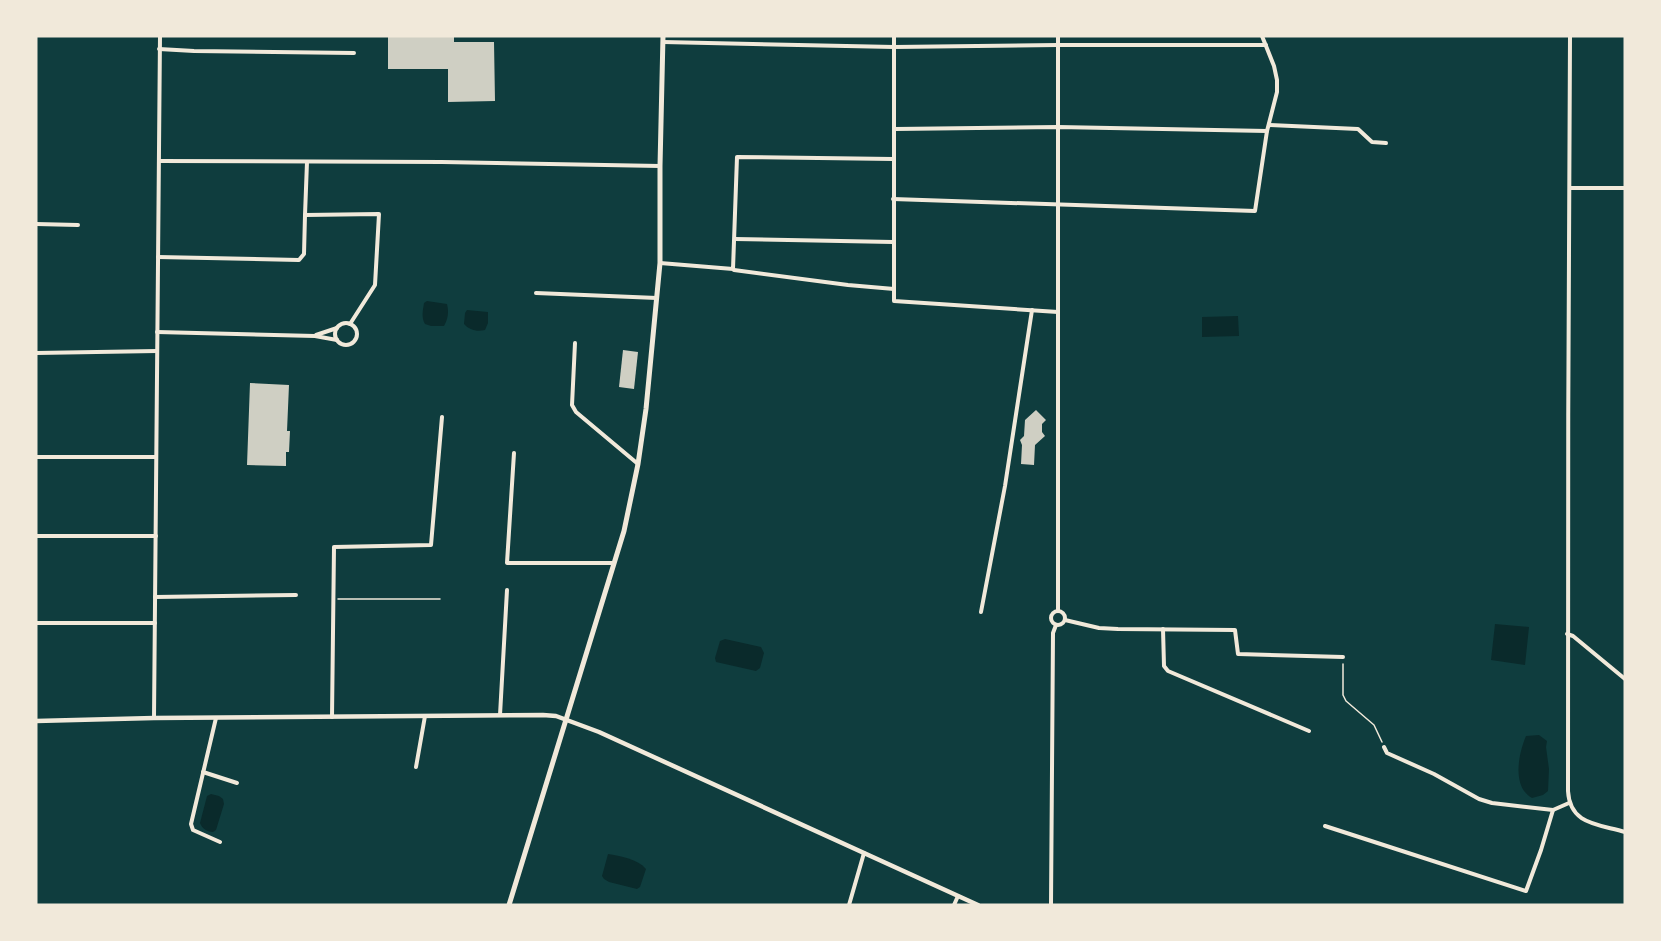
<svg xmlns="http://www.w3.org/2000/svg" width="1661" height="941" font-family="'Noto Sans',sans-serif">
	<rect width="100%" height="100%" fill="#0f3d3e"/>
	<g fill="#0a2a2b">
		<path d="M 427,301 L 447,304 C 449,312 448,319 444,326 L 431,326 L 425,324 C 421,317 423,310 424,303 Z"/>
		<path d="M 467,310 L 488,312 L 488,323 L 485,330 C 477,332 469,330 464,324 L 465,313 Z"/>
		<path d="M 1238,316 L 1239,336 L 1202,337 L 1202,317 Z"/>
		<path d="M 1495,624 L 1529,627 L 1525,665 L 1491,660 Z"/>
		<path d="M 725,639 L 761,647 L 764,653 L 760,668 L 756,671 L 716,662 L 715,658 L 720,641 Z"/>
		<path d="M 1539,735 L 1547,741 L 1546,747 L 1549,769 L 1548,791 L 1543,795 L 1532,798 C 1512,787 1518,755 1526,736 Z"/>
		<path d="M 211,794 L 219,796 L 223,799 L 224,804 L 216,830 L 213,832 C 208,832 202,829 200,823 L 207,796 Z"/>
		<path d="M 608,854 C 620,856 638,859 646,869 L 640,887 L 637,889 L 609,882 L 604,879 L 602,876 Z"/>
	</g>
	<g fill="#cfcfc3">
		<path d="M 388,36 L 454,36 L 454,42 L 494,42 L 495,101 L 448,102 L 448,69 L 388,69 Z"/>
		<path d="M 623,350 L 638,352 L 634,389 L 619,387 Z"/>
		<path d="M 250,383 L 289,385 L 287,431 L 290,431 L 289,452 L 286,452 L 286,466 L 247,465 Z"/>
		<path d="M 1036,410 L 1046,420 L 1042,424 L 1042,432 L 1045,436 L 1035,445 L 1034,465 L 1021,464 L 1022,445 L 1020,440 L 1024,436 L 1025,420 Z"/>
	</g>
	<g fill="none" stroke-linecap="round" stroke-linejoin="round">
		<g stroke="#f1e9da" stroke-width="1.5">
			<path d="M 338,599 L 440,599"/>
			<path d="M 1343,664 L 1343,695 L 1346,701 L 1374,725 L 1382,742"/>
		</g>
		<g stroke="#f1e9da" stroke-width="4">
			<path d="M 894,36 L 894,301 L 1058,312"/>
			<path d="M 1570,36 C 1569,288 1567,539 1568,791 C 1570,825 1598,824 1625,832"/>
			<path d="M 663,42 L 894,47 L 1058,45 L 1266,45"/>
			<path d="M 159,49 L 194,51 L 354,53"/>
			<path d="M 1269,125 L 1358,129 L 1372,142 L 1386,143"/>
			<path d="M 895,129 L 1058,127 L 1267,131"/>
			<path d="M 159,161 L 442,162 L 660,166"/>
			<path d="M 1570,188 L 1625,188"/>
			<path d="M 893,199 L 1255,211 L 1267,131 L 1277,92 L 1277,80 L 1274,66 L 1262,36"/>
			<path d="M 305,215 L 307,162"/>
			<path d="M 36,224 L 78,225"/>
			<path d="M 735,239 L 893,242"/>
			<path d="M 158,257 L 299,260 L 304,254 L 305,215 L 379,214 L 375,285 L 350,324"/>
			<path d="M 660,263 L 733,269 L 737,157 L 893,159"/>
			<path d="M 734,270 L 848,285 L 894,289"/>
			<path d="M 536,293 L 657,298"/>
			<circle cx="346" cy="334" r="11"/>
			<path d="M 157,332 L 315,336 L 337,340"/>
			<path d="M 316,335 L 337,328"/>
			<path d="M 575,343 L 572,405 L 576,412 L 638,464"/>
			<path d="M 36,353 L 157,351"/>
			<path d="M 514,453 L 507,563 L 614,563"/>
			<path d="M 36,457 L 156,457"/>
			<path d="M 36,536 L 156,536"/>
			<path d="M 155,597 L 296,595"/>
			<circle cx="1058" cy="618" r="7"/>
			<path d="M 1058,611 L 1058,36"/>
			<path d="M 981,612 L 1005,486 L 1032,310"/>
			<path d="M 1065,620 L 1099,628 L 1118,629 L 1235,630 L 1238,654 L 1343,657"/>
			<path d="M 36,623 L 155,623"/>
			<path d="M 1163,629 L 1164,666 L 1168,671 L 1309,731"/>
			<path d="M 1567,634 L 1573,636 L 1625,679"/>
			<path d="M 500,715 L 507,590"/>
			<path d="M 332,717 L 334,547 L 431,545 L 442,417"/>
			<path d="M 154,718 L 160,36"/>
			<path d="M 216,718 L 191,824 L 193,830 L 220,842"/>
			<path d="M 1384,747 L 1387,753 L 1434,774 L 1479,799 L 1492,803 L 1553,810 L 1569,803"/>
			<path d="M 416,767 L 425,716"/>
			<path d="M 203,772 L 237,783"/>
			<path d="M 1325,826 L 1526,891 L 1541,850 L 1553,810"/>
			<path d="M 849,905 L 864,853"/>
			<path d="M 954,905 L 958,896"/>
			<path d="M 1051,905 L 1053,633 L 1056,625"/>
		</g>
		<path stroke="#f1e9da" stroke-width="4.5" d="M 36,721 L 154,718 L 543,715 L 556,716 L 599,732 L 978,905"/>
		<path stroke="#f1e9da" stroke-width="5" d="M 509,905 L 624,531 L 638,464 L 646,409 L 660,263 L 660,166 L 663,36"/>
	</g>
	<rect width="1661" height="941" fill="none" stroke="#f1e9da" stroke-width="75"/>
</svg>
